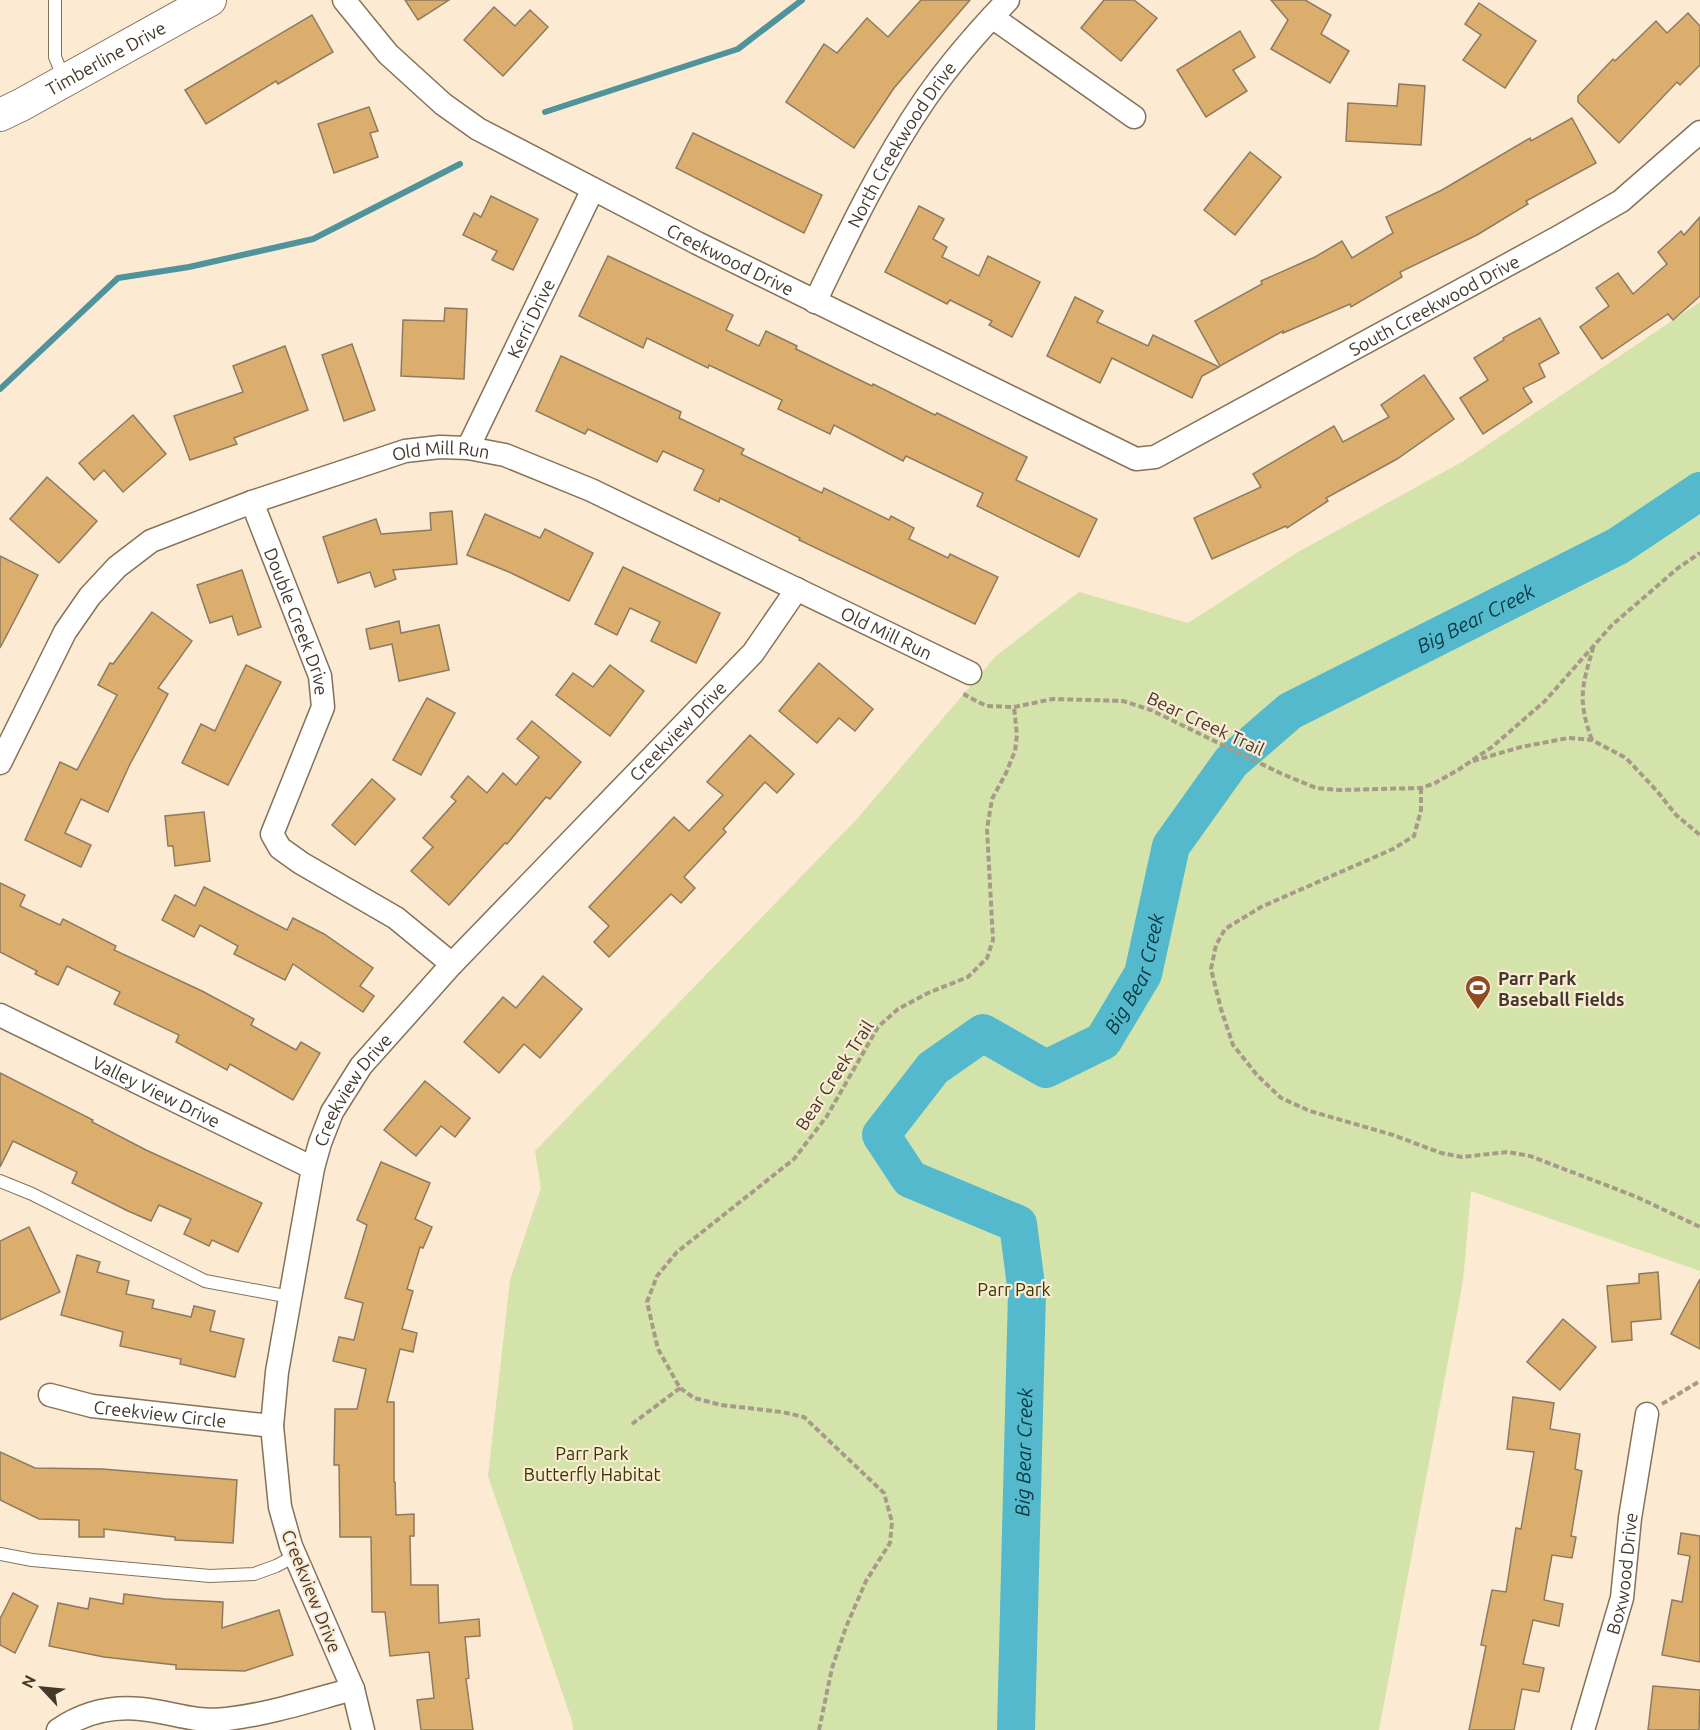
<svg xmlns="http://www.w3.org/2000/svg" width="1700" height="1730" font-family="Ubuntu,sans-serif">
	<rect width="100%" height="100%" fill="#fcead3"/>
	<path fill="#d4e3aa" d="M 1700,302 L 1700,1271 L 1471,1191 L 1463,1281 L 1379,1730 L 573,1730 L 572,1721 L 488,1476 L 510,1280 L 541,1188 L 535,1151 L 857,819 L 996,656 L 1079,592 L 1188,623 L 1298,552 L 1462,462 Z"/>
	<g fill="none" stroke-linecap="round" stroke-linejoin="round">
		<g stroke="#4f939c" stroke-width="6">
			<path d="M 545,112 L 738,49 L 802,0"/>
			<path d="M 0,389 L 118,278 L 189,267 L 313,239 L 460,164"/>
		</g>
		<path stroke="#54b9cc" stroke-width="38" id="s1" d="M 1016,1730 L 1027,1293 L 1018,1224 L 910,1179 L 881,1135 L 933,1068 L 983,1033 L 1046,1069 L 1103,1041 L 1143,974 L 1171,846 L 1231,762 L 1290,711 L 1618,546 L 1700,491"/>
	</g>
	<g fill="#dbae6e" stroke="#8e7a5f" stroke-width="1.5">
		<path d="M 405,0 L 449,0 L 418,20 Z"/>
		<path d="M 921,0 L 970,0 L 894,88 L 854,148 L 786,102 L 824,44 L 837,53 L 867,18 L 888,37 Z"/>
		<path d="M 1104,0 L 1134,0 L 1157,18 L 1121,61 L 1081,28 Z"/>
		<path d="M 1271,0 L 1305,0 L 1331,15 L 1321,34 L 1349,51 L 1330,83 L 1271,49 L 1288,20 Z"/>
		<path d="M 1479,3 L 1536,41 L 1505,88 L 1463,60 L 1481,35 L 1465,24 Z"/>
		<path d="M 494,7 L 515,26 L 530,10 L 548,27 L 503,76 L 464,40 Z"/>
		<path d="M 1688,13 L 1700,26 L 1700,65 L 1680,85 L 1677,82 L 1619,143 L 1578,102 L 1578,96 L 1613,59 L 1615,61 L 1656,21 L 1667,33 Z"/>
		<path d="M 312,15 L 333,52 L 278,84 L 276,81 L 206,124 L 185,90 Z"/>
		<path d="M 1240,31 L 1255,57 L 1233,70 L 1247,91 L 1206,117 L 1177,70 Z"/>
		<path d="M 1399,84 L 1425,86 L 1421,145 L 1346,141 L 1348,103 L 1397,106 Z"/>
		<path d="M 369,107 L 378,131 L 370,133 L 378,157 L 334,173 L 318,124 Z"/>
		<path d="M 1572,118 L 1596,163 L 1526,201 L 1528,204 L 1477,235 L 1400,272 L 1402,277 L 1351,307 L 1350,304 L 1283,333 L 1283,331 L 1220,366 L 1195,321 L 1262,284 L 1261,281 L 1315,257 L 1342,241 L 1352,258 L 1393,233 L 1386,217 L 1442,190 L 1530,138 L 1531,141 Z"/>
		<path d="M 693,133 L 822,195 L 804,233 L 676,168 Z"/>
		<path d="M 1250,152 L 1281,177 L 1235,235 L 1204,210 Z"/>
		<path d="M 491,196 L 538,219 L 513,270 L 492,260 L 497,251 L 463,235 L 474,213 L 481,217 Z"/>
		<path d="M 919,206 L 944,219 L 933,239 L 947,247 L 942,257 L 979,276 L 988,256 L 1040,282 L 1012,337 L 989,325 L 992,321 L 950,300 L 947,304 L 885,272 Z"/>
		<path d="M 1700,217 L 1700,296 L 1673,320 L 1668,314 L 1602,359 L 1580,327 L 1609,306 L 1596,288 L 1618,273 L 1633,294 L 1667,264 L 1658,252 L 1681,231 L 1684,235 Z"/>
		<path d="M 608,256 L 733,315 L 726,330 L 759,346 L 766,331 L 797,346 L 796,349 L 872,386 L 873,384 L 935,415 L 937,413 L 1027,457 L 1016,480 L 1097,519 L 1079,557 L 977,506 L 983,493 L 906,456 L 903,461 L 834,425 L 830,434 L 778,409 L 782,400 L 709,365 L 708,368 L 647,338 L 643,348 L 579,316 Z"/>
		<path d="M 1075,297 L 1103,311 L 1097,322 L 1148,346 L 1153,335 L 1219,367 L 1202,376 L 1192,398 L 1112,358 L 1100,383 L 1047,356 Z"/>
		<path d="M 445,308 L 467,309 L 464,379 L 401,376 L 403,320 L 444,321 Z"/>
		<path d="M 1540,318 L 1559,353 L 1539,364 L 1545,377 L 1523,388 L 1532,402 L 1483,434 L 1460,398 L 1488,380 L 1474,358 L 1504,340 L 1503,338 Z"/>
		<path d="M 352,344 L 375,410 L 344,421 L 322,355 Z"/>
		<path d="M 285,346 L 308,410 L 234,438 L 237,444 L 190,460 L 174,416 L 243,392 L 233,366 Z"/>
		<path d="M 561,356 L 681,412 L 679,418 L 744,449 L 741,454 L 822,493 L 824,488 L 889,520 L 891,516 L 914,528 L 909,539 L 948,558 L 950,554 L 998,577 L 975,624 L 799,540 L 800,538 L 720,498 L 719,502 L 694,490 L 704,470 L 663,451 L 657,462 L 588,429 L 585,434 L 536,411 Z"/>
		<path d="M 1424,375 L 1454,419 L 1397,459 L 1326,498 L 1328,501 L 1287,528 L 1286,526 L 1212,559 L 1194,518 L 1261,487 L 1253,474 L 1334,426 L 1343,442 L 1389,417 L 1381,405 Z"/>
		<path d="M 133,415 L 166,454 L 123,492 L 104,470 L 94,480 L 79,463 Z"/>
		<path d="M 47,477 L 97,521 L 59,563 L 10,519 Z"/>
		<path d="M 452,511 L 457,564 L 393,570 L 396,579 L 375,587 L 370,572 L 338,583 L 323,537 L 376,519 L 381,534 L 431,530 L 430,513 Z"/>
		<path d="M 485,514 L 540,538 L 545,529 L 593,553 L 569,601 L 509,572 L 467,555 Z"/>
		<path d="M 0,556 L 38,575 L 0,648 Z"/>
		<path d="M 623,567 L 720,613 L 696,663 L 651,641 L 660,622 L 630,608 L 617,635 L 595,624 Z"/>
		<path d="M 242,570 L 261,627 L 238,635 L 232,616 L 210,623 L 197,585 Z"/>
		<path d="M 152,612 L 192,641 L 158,688 L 168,694 L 130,764 L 108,812 L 81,799 L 65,833 L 91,845 L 81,867 L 25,840 L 60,762 L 77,770 L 117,695 L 98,685 L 110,663 L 113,664 Z"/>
		<path d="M 399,621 L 401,633 L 439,625 L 449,670 L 399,681 L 392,644 L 370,649 L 366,629 Z"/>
		<path d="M 819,663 L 873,709 L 855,731 L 839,718 L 817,743 L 779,711 Z"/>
		<path d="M 246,665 L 281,682 L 228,785 L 182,763 L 201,724 L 215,731 Z"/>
		<path d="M 610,665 L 644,691 L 610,736 L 556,695 L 573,673 L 593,687 Z"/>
		<path d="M 427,698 L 455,713 L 421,775 L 393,760 Z"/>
		<path d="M 532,721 L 581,762 L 550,799 L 546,797 L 507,844 L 505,843 L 449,905 L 411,871 L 433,847 L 423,838 L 456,801 L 451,797 L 468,776 L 487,793 L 503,773 L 516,785 L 539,757 L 517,739 Z"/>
		<path d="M 750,735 L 794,774 L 777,793 L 765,782 L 723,829 L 726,832 L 684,877 L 695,888 L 681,903 L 671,894 L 609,957 L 594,942 L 609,926 L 589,907 L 674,817 L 689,831 L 723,795 L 707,782 Z"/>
		<path d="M 372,779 L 395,799 L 355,845 L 332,825 Z"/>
		<path d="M 204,812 L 210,861 L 175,866 L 173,846 L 168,846 L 165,816 Z"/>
		<path d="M 0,883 L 25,895 L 20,906 L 60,925 L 63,919 L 116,946 L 114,950 L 202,991 L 254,1019 L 251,1025 L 296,1050 L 301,1042 L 320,1053 L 293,1100 L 230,1064 L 227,1070 L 176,1042 L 179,1035 L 114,1004 L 120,992 L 67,966 L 58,985 L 35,974 L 37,971 L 0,952 Z"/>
		<path d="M 204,887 L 287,930 L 293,918 L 324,934 L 373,968 L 360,986 L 374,996 L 363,1012 L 293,964 L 285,980 L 234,954 L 238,946 L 200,925 L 194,937 L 162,920 L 175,895 L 195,906 Z"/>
		<path d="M 543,976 L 582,1009 L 540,1058 L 524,1044 L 499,1073 L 464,1042 L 503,997 L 516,1008 Z"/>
		<path d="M 0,1073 L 93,1120 L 92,1122 L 146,1150 L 262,1203 L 238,1252 L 212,1240 L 209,1246 L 184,1234 L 191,1219 L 159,1205 L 151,1221 L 128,1211 L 72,1183 L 77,1172 L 13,1141 L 0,1167 Z"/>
		<path d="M 425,1081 L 470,1118 L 455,1137 L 441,1126 L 416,1156 L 384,1130 Z"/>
		<path d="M 381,1162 L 430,1183 L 415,1219 L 432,1227 L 423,1248 L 420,1247 L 407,1289 L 413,1291 L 402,1329 L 417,1333 L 413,1352 L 400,1349 L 387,1402 L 394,1402 L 394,1482 L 395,1482 L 396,1515 L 414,1514 L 414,1536 L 410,1536 L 411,1585 L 438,1585 L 439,1623 L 479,1619 L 480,1636 L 465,1637 L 469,1678 L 466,1679 L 473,1730 L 421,1730 L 417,1700 L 434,1698 L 429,1652 L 390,1656 L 385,1612 L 372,1612 L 371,1537 L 340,1537 L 339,1465 L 334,1465 L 335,1409 L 357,1409 L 366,1369 L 333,1361 L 339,1337 L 354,1340 L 363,1303 L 345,1298 L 367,1225 L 357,1220 Z"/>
		<path d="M 29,1227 L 60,1292 L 0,1320 L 0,1241 Z"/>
		<path d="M 77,1255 L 100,1262 L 97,1272 L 129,1281 L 126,1294 L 154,1300 L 152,1308 L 191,1317 L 194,1306 L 215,1311 L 210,1331 L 244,1339 L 235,1377 L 180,1364 L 181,1359 L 120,1346 L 123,1332 L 61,1315 Z"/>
		<path d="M 1658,1272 L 1661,1319 L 1631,1322 L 1632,1340 L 1612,1342 L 1607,1286 L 1639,1283 L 1639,1274 Z"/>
		<path d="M 1700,1279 L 1700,1349 L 1671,1334 Z"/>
		<path d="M 1563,1319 L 1596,1347 L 1560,1390 L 1527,1362 Z"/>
		<path d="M 1513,1397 L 1554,1403 L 1550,1429 L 1580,1434 L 1575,1469 L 1582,1471 L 1571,1536 L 1576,1537 L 1572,1558 L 1552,1555 L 1544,1600 L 1563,1604 L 1559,1626 L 1533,1620 L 1523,1664 L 1544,1668 L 1539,1692 L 1522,1689 L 1514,1730 L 1469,1730 L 1486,1646 L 1481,1645 L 1492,1590 L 1506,1592 L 1516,1528 L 1521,1529 L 1534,1452 L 1507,1449 Z"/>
		<path d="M 0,1452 L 35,1468 L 102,1469 L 237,1480 L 233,1543 L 175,1540 L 175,1537 L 104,1529 L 104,1537 L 79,1537 L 79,1520 L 39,1519 L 0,1500 Z"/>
		<path d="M 1681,1533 L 1700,1536 L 1700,1662 L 1662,1655 L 1672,1600 L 1682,1602 L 1690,1556 L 1678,1554 Z"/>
		<path d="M 13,1593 L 38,1606 L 15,1653 L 0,1645 L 0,1619 Z"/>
		<path d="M 124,1594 L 165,1599 L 223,1602 L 222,1628 L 279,1610 L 293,1655 L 245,1671 L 176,1669 L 176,1665 L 104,1657 L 49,1646 L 58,1603 L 88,1609 L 90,1598 L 123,1604 Z"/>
		<path d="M 1653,1686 L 1700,1690 L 1699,1730 L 1648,1730 Z"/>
	</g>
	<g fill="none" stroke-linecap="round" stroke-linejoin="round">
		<defs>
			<g id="lane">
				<path d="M 55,0 L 55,57 L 65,81"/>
				<path d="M 0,1181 L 32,1194 L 205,1281 L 290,1297"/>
				<path d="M 0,1554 L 32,1560 L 210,1576 L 254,1574 L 276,1566 L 295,1556"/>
			</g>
			<g id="street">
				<path id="s2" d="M 344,0 L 388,54 L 443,104 L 478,129 L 697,243 L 1136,459 L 1155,457 L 1555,239 L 1621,201 L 1700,132"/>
				<path d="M 992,17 L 1134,117"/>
				<path id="s3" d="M 815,302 C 848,233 882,162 926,98 C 949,65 980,29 1008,0"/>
				<path id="s4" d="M 468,448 L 593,189"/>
				<path id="s5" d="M 252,502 L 320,676 L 323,707 L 272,834 L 280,848 L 301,863 L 396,918 L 452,964"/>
				<path id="s6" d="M 0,763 L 65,632 L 90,596 L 117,567 L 151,541 L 252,502 L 405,451 L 440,447 L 468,448 L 505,455 L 591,490 L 970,673"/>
				<path id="s7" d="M 0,1015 L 313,1168"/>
				<path id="s8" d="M 50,1395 L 92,1406 L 272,1426"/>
				<path d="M 58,1730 C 83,1713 111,1706 141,1709 C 172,1712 193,1723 227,1719 C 270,1714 312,1700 353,1689"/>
				<path id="s9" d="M 363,1730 L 353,1689 L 291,1546 L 280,1507 L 272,1426 L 277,1372 L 313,1168 L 320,1143 L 332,1112 L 361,1066 L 452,964 L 753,653 L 797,589"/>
				<path id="s10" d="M 1583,1730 L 1622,1598 L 1630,1518 L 1647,1414"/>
			</g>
			<g id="secondary">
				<path id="s11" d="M 0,115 L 21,105 L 210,0"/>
			</g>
		</defs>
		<use href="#lane" stroke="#857257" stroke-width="14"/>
		<use href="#street" stroke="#857257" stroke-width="25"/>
		<use href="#secondary" stroke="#857257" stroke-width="34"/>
		<g stroke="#a89a88" stroke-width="4" stroke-dasharray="6 3" stroke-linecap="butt">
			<path d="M 966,693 L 965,695 L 986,706 L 1014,707 L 1053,699 L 1123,701 L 1151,710 L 1280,773 L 1316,788 L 1340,790 L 1421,788 L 1435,783 L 1458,770 L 1492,747 L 1545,701 L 1612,625 L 1678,568 L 1700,553"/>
			<path d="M 1592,740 C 1577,699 1582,686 1594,645"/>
			<path d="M 1473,761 L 1521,747 L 1568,738 L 1592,740 L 1626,758 L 1657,791 L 1676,815 L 1700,835"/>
			<path d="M 1421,788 L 1421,810 L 1414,836 L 1393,849 L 1261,907 L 1225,929 L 1216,945 L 1211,969 L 1221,1009 L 1233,1045 L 1257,1075 L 1281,1098 L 1310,1111 L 1393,1135 L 1441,1153 L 1462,1157 L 1507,1152 L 1530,1156 L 1637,1197 L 1700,1227"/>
			<path d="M 1662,1404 L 1700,1381"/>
			<path d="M 632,1424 L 680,1388"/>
			<path d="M 819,1730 L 832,1668 L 846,1627 L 866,1581 L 890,1543 L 892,1522 L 884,1493 L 804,1417 L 782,1412 L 721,1405 L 694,1398 L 680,1388 L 658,1349 L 647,1302 L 657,1276 L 677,1252 L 794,1159 L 827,1116 L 878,1027 L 898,1009 L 928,993 L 968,977 L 987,958 L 993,940 L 987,829 L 992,799 L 1006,773 L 1015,751 L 1017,735 L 1014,707"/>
		</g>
		<use href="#lane" stroke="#fff" stroke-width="12"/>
		<use href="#street" stroke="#fff" stroke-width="22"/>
		<use href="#secondary" stroke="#fff" stroke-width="32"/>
	</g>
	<defs>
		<symbol id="stadium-pin" viewBox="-11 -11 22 30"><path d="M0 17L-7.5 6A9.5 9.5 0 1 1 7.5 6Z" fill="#904b21" stroke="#fcead3"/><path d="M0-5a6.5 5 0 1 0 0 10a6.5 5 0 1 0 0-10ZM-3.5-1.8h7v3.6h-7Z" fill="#fff"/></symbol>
	</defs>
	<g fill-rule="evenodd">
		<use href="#stadium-pin" x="1463" y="973" width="30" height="40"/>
	</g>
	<g text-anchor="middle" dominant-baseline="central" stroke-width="4.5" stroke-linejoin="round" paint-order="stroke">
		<g font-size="18" fill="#42392d" stroke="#fcead3">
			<text stroke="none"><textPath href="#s11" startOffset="120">Timberline Drive</textPath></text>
			<text stroke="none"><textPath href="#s3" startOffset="180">North Creekwood Drive</textPath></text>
			<text stroke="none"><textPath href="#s2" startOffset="471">Creekwood Drive</textPath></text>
			<text stroke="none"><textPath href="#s2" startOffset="1260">South Creekwood Drive</textPath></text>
			<text stroke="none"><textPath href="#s4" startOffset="144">Kerri Drive</textPath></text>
			<text stroke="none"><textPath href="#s6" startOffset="578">Old Mill Run</textPath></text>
			<text stroke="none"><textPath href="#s5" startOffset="128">Double Creek Drive</textPath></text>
			<text stroke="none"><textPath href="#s6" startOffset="1064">Old Mill Run</textPath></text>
			<text transform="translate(1206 723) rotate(25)">Bear Creek Trail</text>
			<text stroke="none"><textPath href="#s9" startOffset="1156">Creekview Drive</textPath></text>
			<text transform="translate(834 1075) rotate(-57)">Bear Creek Trail</text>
			<text stroke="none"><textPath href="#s9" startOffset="670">Creekview Drive</textPath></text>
			<text stroke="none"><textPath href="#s7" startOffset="174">Valley View Drive</textPath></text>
			<text stroke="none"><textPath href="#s8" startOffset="112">Creekview Circle</textPath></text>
			<text stroke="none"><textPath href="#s10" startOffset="162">Boxwood Drive</textPath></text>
			<text transform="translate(312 1591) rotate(68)">Creekview Drive</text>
		</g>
		<g font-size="18" font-weight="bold" fill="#42392d" stroke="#fcead3" text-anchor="start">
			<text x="1498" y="978">Parr Park<tspan x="1498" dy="21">Baseball Fields</tspan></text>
		</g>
		<g font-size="18" fill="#303a01" stroke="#fcead3">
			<text x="1014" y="1289">Parr Park</text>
			<text x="592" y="1453">Parr Park<tspan x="592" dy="21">Butterfly Habitat</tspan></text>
		</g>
		<g font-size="20" font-style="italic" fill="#083941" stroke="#fcead3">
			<text stroke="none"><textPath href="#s1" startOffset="1556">Big Bear Creek</textPath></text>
			<text stroke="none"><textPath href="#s1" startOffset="1034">Big Bear Creek</textPath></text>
			<text stroke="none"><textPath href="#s1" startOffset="278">Big Bear Creek</textPath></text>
		</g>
	</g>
	<g transform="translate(42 1688) rotate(296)" stroke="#fcead3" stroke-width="4.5" paint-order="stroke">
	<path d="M0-4.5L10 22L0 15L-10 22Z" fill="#42392d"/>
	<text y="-9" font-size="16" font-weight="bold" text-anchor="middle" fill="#42392d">N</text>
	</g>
</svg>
